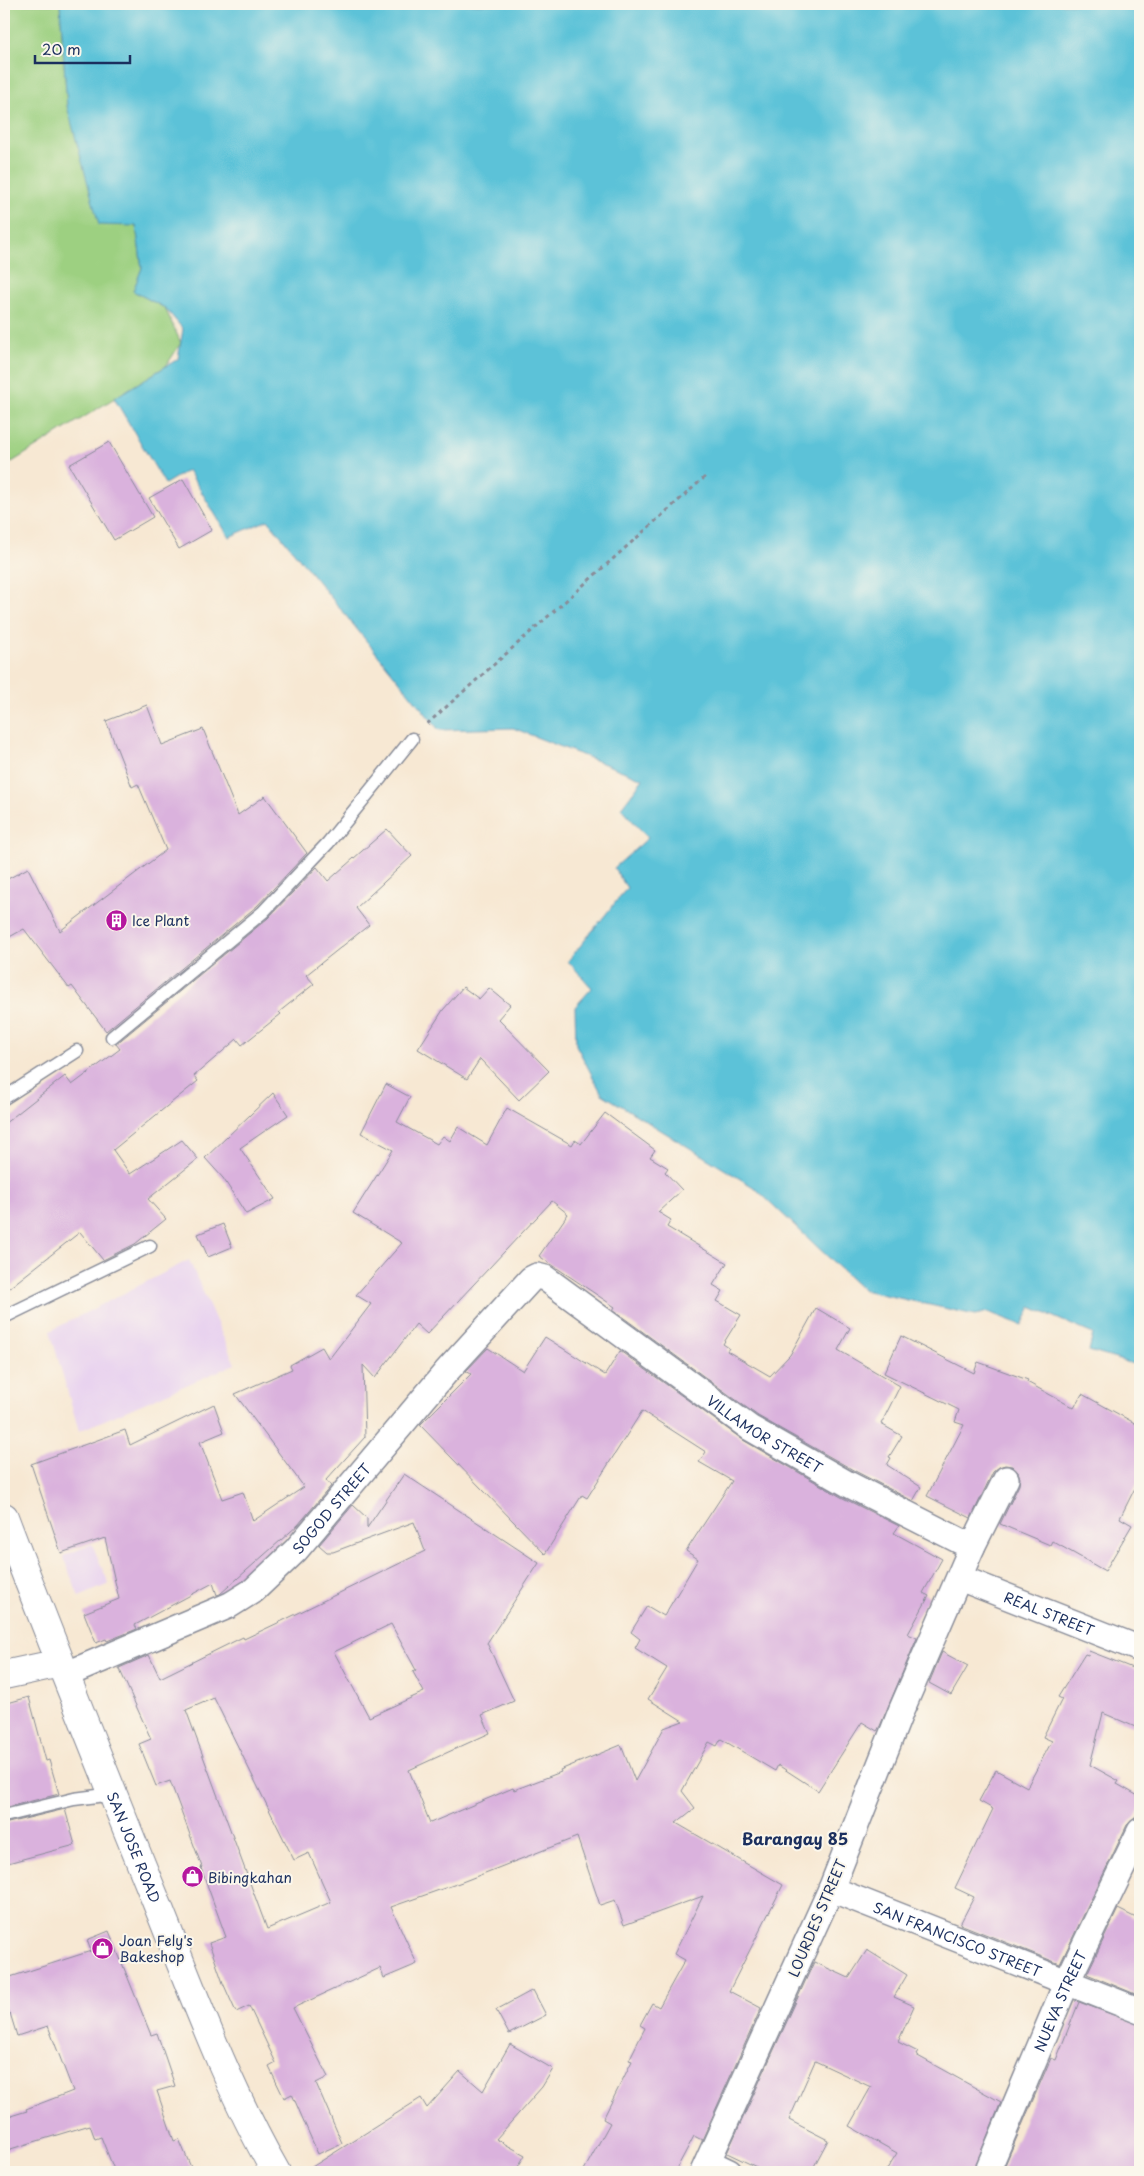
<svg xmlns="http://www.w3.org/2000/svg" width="1144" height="2176" font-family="'Playpen Sans',sans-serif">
	<rect width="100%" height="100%" fill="#fbf7ec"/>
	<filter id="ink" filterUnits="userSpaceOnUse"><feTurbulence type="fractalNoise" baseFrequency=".02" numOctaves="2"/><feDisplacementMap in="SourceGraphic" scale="10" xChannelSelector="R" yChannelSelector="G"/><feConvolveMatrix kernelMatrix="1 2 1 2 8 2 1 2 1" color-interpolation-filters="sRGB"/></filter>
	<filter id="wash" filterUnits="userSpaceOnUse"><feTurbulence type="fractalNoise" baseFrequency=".0096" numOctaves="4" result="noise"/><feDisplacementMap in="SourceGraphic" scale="20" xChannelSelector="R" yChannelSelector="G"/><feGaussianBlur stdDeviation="1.12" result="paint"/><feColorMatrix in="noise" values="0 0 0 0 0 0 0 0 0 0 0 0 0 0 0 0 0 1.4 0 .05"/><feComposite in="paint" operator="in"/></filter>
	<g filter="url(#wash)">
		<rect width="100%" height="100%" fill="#f7e8d3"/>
		<g fill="#e8d2ef">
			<path d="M 189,1260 L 235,1364 L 79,1431 L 50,1331 Z"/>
			<path d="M 92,1544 L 109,1584 L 79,1597 L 63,1556 Z"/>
		</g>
		<path fill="#9dd081" stroke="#5c8070" d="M 4,4 L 60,4 L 67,106 L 136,226 L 142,268 L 133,291 L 165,308 L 181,343 L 166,366 L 4,467 Z"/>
		<path fill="#5bc2d8" stroke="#3b789b" d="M 60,4 L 1140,4 L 1140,1366 L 1089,1351 L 1093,1334 L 1031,1307 L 1022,1325 L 988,1312 L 975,1315 L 863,1290 L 755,1188 L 602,1094 L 576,1045 L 575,1007 L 592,988 L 568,961 L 627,888 L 614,868 L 648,838 L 621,808 L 643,779 L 513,728 L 439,730 L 268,520 L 229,537 L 188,470 L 165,484 L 114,398 L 178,359 L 183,329 L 165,308 L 133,291 L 142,268 L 136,226 L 99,225 L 67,106 Z"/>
		<g id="blocks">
			<g fill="#dab2dd" fill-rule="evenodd">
				<path d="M 109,442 L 153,517 L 114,540 L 69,465 Z"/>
				<path d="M 183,479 L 212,530 L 179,549 L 149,498 Z"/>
				<path d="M 147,705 L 162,745 L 203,729 L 238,815 L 265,796 L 307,853 L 257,906 L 106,1031 L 72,986 L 69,988 L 24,929 L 4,940 L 4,881 L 28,868 L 60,931 L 166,850 L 138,784 L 132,787 L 106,721 Z"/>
				<path d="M 387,829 L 412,856 L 356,908 L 369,925 L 306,975 L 314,984 L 279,1012 L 281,1014 L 242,1045 L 237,1039 L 194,1076 L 198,1081 L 113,1150 L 130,1174 L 182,1140 L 198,1159 L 148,1199 L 166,1219 L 135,1244 L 103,1260 L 80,1232 L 4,1292 L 4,1124 L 65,1076 L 72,1085 L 120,1049 L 116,1044 L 268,918 L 317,867 L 328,881 Z"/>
				<path d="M 463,987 L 479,999 L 489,988 L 510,1005 L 498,1019 L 549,1071 L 519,1100 L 480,1059 L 467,1079 L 418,1049 L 443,1010 Z"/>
				<path d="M 386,1084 L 410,1097 L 397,1122 L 437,1144 L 443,1136 L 450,1141 L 458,1127 L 487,1145 L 507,1108 L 572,1145 L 575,1140 L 581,1144 L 605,1113 L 655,1150 L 650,1157 L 668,1168 L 665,1172 L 682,1190 L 658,1212 L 671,1220 L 667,1227 L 727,1263 L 713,1285 L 723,1291 L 717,1301 L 741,1315 L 723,1344 L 729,1348 L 727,1351 L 770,1376 L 790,1355 L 816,1308 L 850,1328 L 838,1350 L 900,1386 L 881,1424 L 902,1436 L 889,1457 L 891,1458 L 887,1465 L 921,1487 L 913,1501 L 855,1471 L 758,1416 L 613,1310 L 615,1307 L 539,1256 L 568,1214 L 552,1201 L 427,1334 L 416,1324 L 375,1378 L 363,1365 L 365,1437 L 326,1480 L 331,1486 L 298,1525 L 220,1594 L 217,1595 L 213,1583 L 135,1625 L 137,1629 L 107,1641 L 106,1639 L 96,1643 L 84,1613 L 119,1599 L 105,1538 L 61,1553 L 31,1464 L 125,1430 L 130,1445 L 214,1404 L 224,1432 L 200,1442 L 222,1499 L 243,1492 L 253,1521 L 304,1487 L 235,1394 L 292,1369 L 290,1365 L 322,1347 L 329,1359 L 371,1304 L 356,1295 L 402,1243 L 353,1213 L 393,1150 L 361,1133 Z"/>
				<path d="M 273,1093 L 288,1115 L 240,1148 L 275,1199 L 246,1214 L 223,1178 L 205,1158 Z"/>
				<path d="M 223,1224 L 232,1247 L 208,1257 L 198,1234 Z"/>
				<path d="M 901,1336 L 974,1373 L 978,1362 L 1028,1380 L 1027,1382 L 1074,1408 L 1082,1394 L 1140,1426 L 1140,1478 L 1120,1518 L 1132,1525 L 1105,1571 L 1052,1541 L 1050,1545 L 1000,1524 L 1019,1485 L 1020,1478 L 1018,1472 L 1012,1466 L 1005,1465 L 999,1467 L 993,1472 L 971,1518 L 927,1496 L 964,1425 L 955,1422 L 959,1410 L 884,1373 Z"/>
				<path d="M 545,1337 L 605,1375 L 620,1351 L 743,1440 L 841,1497 L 899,1526 L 894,1533 L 942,1559 L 923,1593 L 929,1596 L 908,1634 L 917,1638 L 880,1726 L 877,1731 L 862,1722 L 818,1791 L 778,1765 L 775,1771 L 721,1739 L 717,1746 L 709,1742 L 682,1791 L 695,1808 L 676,1823 L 783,1885 L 729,1991 L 761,2008 L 702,2140 L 694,2136 L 675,2172 L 583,2172 L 610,2123 L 603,2119 L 632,2061 L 629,2060 L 645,2028 L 640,2025 L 652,2003 L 659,2007 L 685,1960 L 674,1954 L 703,1896 L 624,1925 L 615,1900 L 600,1905 L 577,1837 L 462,1882 L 391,1907 L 417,1964 L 384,1978 L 380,1968 L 293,2008 L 328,2077 L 316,2083 L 342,2143 L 318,2154 L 292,2094 L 284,2098 L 269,2067 L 276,2063 L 249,2006 L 236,2012 L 223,1983 L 209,1943 L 226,1937 L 201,1868 L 202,1867 L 170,1781 L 156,1786 L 139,1744 L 151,1739 L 119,1668 L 149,1655 L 160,1678 L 243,1637 L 244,1639 L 282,1621 L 425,1551 L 414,1522 L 333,1552 L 327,1552 L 319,1545 L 353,1505 L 367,1518 L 367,1528 L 404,1474 L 539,1563 L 487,1643 L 514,1701 L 482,1715 L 490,1733 L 409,1770 L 430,1823 L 513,1788 L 514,1790 L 561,1772 L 560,1770 L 621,1745 L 635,1781 L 664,1728 L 683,1721 L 648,1699 L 667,1668 L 635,1648 L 640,1639 L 631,1632 L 647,1606 L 664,1616 L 698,1559 L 686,1551 L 732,1481 L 699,1462 L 706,1452 L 642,1411 L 587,1498 L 582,1495 L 545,1554 L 420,1425 L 471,1374 L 466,1371 L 488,1348 L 523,1371 ZM 391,1624 L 416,1670 L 413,1672 L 424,1692 L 369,1717 L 334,1652 ZM 214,1698 L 294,1860 L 309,1853 L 331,1902 L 267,1929 L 186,1710 Z"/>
				<path d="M 1089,1651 L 1140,1671 L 1140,1729 L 1103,1713 L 1090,1765 L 1119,1781 L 1117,1784 L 1140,1797 L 1140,1808 L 1135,1818 L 1127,1825 L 1060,1964 L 960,1924 L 974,1897 L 955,1888 L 993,1809 L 979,1801 L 996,1770 L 1027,1787 L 1052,1741 L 1043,1737 L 1062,1699 L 1058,1697 L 1085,1654 L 1088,1655 Z"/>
				<path d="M 942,1652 L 968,1666 L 951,1695 L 929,1683 Z"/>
				<path d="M 29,1697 L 46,1761 L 49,1760 L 59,1794 L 4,1808 L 4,1704 Z"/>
				<path d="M 65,1809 L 75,1845 L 4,1864 L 4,1824 Z"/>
				<path d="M 1118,1909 L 1140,1920 L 1140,1996 L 1087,1974 Z"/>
				<path d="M 109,1931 L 151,2035 L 157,2033 L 175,2086 L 157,2091 L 174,2141 L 179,2139 L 193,2172 L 115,2172 L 101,2137 L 95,2139 L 90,2125 L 4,2151 L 4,2118 L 27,2111 L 26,2109 L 73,2091 L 48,2026 L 17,2036 L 10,2013 L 4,2015 L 4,1979 L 91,1951 L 87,1940 Z"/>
				<path d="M 867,1950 L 907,1975 L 894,1997 L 914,2006 L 898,2042 L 918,2052 L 916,2055 L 1001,2102 L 973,2172 L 885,2172 L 897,2153 L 849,2126 L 871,2087 L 815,2061 L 789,2120 L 828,2140 L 811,2172 L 767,2172 L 727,2153 L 814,1962 L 849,1978 Z"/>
				<path d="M 533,1990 L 546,2015 L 509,2034 L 496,2010 Z"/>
				<path d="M 1079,2002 L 1140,2025 L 1140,2172 L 1002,2172 L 1051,2058 L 1056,2060 Z"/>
				<path d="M 510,2044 L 553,2069 L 542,2087 L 496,2139 L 525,2155 L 515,2172 L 304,2172 L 421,2098 L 427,2108 L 460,2071 L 483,2091 Z"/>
			</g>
		</g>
	</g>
	<g filter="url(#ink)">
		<use href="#blocks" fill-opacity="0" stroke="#898c98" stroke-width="1"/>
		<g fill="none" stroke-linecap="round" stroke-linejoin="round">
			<defs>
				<g id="service">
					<path d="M 112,1037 L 263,912 L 328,843 L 412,739"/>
					<path d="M 4,1098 L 77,1051"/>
					<path d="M 4,1317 L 150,1246"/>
					<path d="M 4,1816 L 74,1799 L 113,1794"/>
				</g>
				<g id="minor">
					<path d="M 972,1547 L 1006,1479"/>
					<path id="s1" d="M 960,1578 L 1140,1649"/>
					<path id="s2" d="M 65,1675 L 230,1605 L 254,1590 L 296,1550 L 446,1372 L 531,1279 L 537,1276 L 545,1278 L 750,1428 L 848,1484 L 972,1547 L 901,1711 L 831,1889 L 703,2172"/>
					<path id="s3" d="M 831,1889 L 1140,2011"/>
					<path d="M 708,2162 L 729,2172"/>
					<path id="s4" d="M 987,2172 L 1066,1984 L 1140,1831"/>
				</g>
				<path id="tertiary" d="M 4,1675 L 60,1663"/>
				<g id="secondary">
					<path id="s5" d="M 4,1517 C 52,1644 103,1770 154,1896 C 191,1988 227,2087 276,2172"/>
				</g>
			</defs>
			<use href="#service" stroke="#898c98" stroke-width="15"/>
			<use href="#minor" stroke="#898c98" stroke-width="28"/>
			<use href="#tertiary" stroke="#898c98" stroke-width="30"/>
			<use href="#secondary" stroke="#898c98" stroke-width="30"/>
			<path stroke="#898c98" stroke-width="3" stroke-dasharray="4 4" stroke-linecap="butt" d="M 427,724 L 705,477"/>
			<use href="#service" stroke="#fff" stroke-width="12"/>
			<use href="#minor" stroke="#fff" stroke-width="25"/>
			<use href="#tertiary" stroke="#fff" stroke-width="28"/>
			<use href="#secondary" stroke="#fff" stroke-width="28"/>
		</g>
	</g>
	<defs>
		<symbol id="building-disc" viewBox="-11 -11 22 22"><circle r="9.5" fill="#b5179e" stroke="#fbf7ec"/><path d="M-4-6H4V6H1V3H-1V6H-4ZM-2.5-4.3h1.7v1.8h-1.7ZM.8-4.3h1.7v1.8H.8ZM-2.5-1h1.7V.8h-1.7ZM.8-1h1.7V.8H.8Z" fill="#fff"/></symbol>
		<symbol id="shop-disc" viewBox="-11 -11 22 22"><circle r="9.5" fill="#b5179e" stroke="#fbf7ec"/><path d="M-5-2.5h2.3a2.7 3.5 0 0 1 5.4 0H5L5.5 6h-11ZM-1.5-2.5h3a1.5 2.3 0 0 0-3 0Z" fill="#fff"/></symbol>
	</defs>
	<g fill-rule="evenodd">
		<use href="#building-disc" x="104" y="908" width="25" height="25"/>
		<use href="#shop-disc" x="180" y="1864" width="25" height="25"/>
		<use href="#shop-disc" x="90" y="1936" width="25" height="25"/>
	</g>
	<g text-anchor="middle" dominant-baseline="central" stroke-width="4" stroke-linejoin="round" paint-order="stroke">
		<g font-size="14" fill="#1b2f5e" stroke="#fbf7ec" text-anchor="start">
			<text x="132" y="920">Ice Plant</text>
			<text x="208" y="1877">Bibingkahan</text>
			<text x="119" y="1940">Joan Fely's<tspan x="119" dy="16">Bakeshop</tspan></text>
		</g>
		<g font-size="14" fill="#1b2f5e" stroke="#fbf7ec">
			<text stroke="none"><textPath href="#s2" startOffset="909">VILLAMOR STREET</textPath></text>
			<text stroke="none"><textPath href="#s2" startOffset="320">SOGOD STREET</textPath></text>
			<text stroke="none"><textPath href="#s1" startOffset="96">REAL STREET</textPath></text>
			<text stroke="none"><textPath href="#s5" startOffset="355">SAN JOSE ROAD</textPath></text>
			<text transform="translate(817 1918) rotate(-67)">LOURDES STREET</text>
			<text stroke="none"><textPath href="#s3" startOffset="136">SAN FRANCISCO STREET</textPath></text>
			<text stroke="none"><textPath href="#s4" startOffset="186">NUEVA STREET</textPath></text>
		</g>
		<g font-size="16" font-weight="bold" fill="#1b2f5e" stroke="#fbf7ec">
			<text x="795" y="1838">Barangay 85</text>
		</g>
	</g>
	<rect width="1144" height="2176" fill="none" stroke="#fbf7ec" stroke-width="20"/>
	<path d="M35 55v8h95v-8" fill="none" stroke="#1b2f5e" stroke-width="2.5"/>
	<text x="42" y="55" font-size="15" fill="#1b2f5e" stroke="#fbf7ec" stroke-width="4" paint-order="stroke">20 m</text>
</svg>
